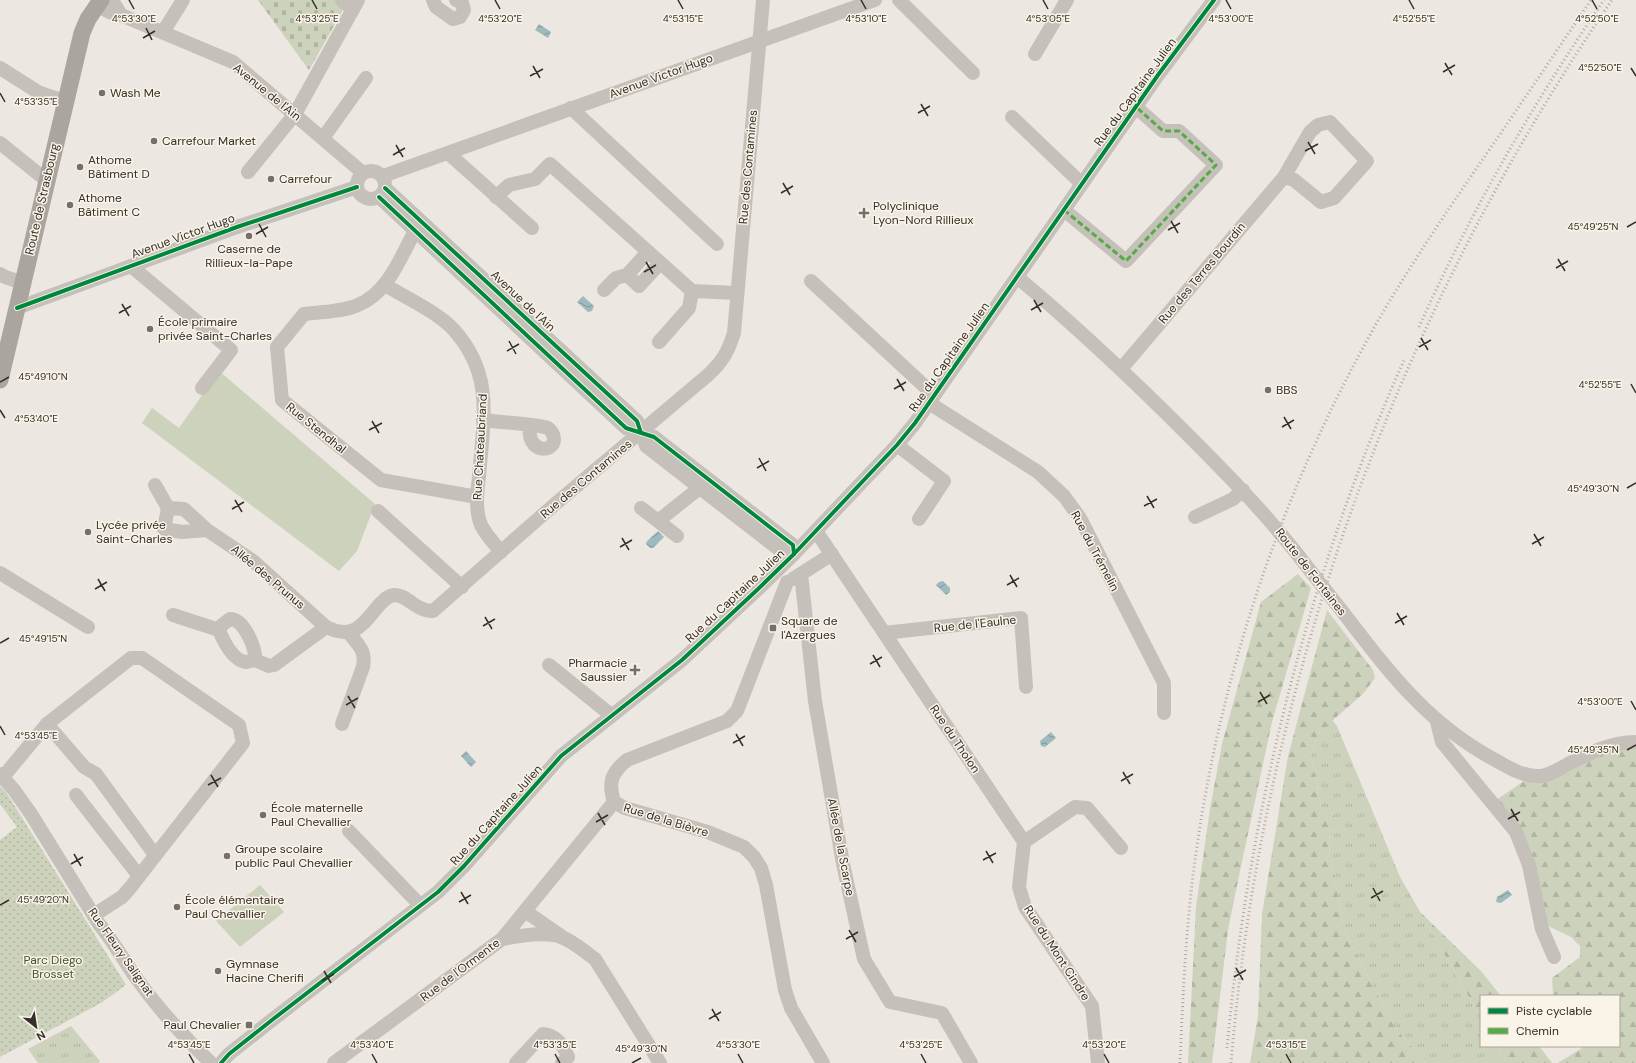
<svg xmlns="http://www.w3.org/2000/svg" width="1636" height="1063" font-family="'DM Sans',sans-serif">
	<defs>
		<pattern id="grass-tufts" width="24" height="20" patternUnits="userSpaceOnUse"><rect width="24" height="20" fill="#ccd2bb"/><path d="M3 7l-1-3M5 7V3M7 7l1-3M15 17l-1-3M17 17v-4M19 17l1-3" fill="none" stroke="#b0b5a1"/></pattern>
		<pattern id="forest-firs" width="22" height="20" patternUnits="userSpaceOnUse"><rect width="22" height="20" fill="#ccd2bb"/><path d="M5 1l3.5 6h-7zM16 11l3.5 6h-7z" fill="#b0b5a1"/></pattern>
		<pattern id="cemetery-stones" width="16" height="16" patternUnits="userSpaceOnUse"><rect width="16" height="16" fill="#ccd2bb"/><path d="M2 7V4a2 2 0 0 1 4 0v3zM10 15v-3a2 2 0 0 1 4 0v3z" fill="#b0b5a1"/></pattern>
		<pattern id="garden-dots" width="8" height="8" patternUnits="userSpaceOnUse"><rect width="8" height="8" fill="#ccd2bb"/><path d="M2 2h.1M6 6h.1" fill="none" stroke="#b0b5a1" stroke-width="1.8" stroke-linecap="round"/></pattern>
		<pattern id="water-waves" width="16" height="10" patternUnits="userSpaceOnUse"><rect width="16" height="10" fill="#9ebabd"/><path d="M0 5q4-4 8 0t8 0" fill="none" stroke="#82989a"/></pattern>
	</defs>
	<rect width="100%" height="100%" fill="#ece8e1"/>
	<g fill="url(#grass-tufts)">
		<path d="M 1332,720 L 1337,726 L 1400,877 L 1481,1018 L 1481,1046 L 1497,1046 L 1507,1063 L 1426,1063 L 1395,1028 L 1346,934 L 1329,853 L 1330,832 L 1346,830 L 1334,816 L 1321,806 L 1311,754 L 1318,733 Z"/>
		<path d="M 71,1026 L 100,1061 L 98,1063 L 38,1063 L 28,1049 Z"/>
	</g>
	<g fill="url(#forest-firs)">
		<path d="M 1298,574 L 1311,588 L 1272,722 L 1240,871 L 1228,930 L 1212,1063 L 1188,1063 L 1196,907 L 1210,809 L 1222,744 L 1261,602 Z"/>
		<path d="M 1327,610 L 1373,670 L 1375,678 L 1363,694 L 1318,733 L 1311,754 L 1321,806 L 1334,816 L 1347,830 L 1330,832 L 1329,853 L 1346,934 L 1395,1028 L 1426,1063 L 1250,1063 L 1258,1016 L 1262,914 L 1288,756 Z"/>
		<path d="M 1636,743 L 1636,1063 L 1558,1063 L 1582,1048 L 1581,1046 L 1619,1046 L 1619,996 L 1553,996 L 1552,978 L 1580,957 L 1580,946 L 1571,937 L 1546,925 L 1496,800 L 1524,781 Z"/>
		<path d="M 1420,912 L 1481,971 L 1501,996 L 1481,996 L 1481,1018 Z"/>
		<path d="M 1497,1046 L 1539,1046 L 1552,1063 L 1507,1063 Z"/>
	</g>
	<path fill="url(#cemetery-stones)" d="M 258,0 L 335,0 L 343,10 L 309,70 Z"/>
	<g fill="#ccd2bb">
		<path d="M 219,371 L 375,504 L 357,551 L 339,571 L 142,423 L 152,408 L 179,428 Z"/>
		<path d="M 260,885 L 284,912 L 240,947 L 216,921 Z"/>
	</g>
	<path fill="url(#garden-dots)" d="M 0,786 L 6,792 L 126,985 L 101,1003 L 0,1057 L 0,840 L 17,827 L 0,804 Z"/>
	<g fill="url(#water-waves)">
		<path d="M 539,24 L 551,32 L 548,38 L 535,30 Z"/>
		<path d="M 583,296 L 594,306 L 592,311 L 588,312 L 577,302 Z"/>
		<path d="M 658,531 L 664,537 L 653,548 L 650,548 L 646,544 L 647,541 Z"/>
		<path d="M 943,581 L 950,588 L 950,592 L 946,595 L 936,585 L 939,582 Z"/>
		<path d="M 1051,732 L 1056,738 L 1045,747 L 1041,746 L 1040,741 Z"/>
		<path d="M 466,751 L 476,762 L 471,767 L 461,756 Z"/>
		<path d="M 1508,890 L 1512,895 L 1501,903 L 1496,902 L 1497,897 Z"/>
	</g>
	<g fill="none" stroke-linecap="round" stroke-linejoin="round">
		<g stroke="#c5c0ba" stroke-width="14">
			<path d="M 98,0 C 103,11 110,13 121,15 L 233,62 L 363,173"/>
			<path d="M 112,0 L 121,15"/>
			<path d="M 342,0 L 353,9"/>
			<path d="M 433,0 L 436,7 L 453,19 L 460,17 L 464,10 L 462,3 L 456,0"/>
			<path d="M 899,0 L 973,73"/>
			<path d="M 163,32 L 183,0"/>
			<path d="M 1035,54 L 1067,0"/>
			<path d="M 0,68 L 38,92 L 64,101"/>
			<path d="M 571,108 L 717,244"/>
			<path d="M 1012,117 L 1082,184"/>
			<path d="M 323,138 L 366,78"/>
			<path d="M 0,143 L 46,180"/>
			<path d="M 448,153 L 532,228"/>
			<circle cx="371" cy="185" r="14"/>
			<path d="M 248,172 L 295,114 L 358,0"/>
			<path d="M 383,176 L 875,0"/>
			<path d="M 379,197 L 626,428 L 654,437 L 793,545 L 794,554 L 785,554 L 646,446 L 637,421 L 385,188"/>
			<path d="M 496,197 L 509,185 L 535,179 L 550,164 L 692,291 L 737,293"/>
			<path d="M 1064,210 L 1126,261 L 1216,165 L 1179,131 L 1163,131 L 1136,107"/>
			<path d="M 415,231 C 400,258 388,293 358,305 C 342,312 321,312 304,314 L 277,347 L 282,400 L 381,480 L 477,497"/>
			<path d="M 131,266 L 231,350 L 202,388"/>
			<path d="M 0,274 L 5,277 L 23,283"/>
			<path d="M 627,275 L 639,286 L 660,263"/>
			<path d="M 1017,277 C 1077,327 1134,381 1189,436 C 1230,477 1270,518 1305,564"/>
			<path d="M 811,281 L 934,395"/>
			<path d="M 385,285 C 405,297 439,313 454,330 C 495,376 483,421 479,477 C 477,493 475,510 481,525 C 486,535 494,543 501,552"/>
			<path d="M 604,290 L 616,278 L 627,275 L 648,252"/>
			<path d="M 17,308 L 237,227 L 357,187"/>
			<path d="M 659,342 L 689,308 L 692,291"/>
			<path d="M 1121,369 L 1284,177 L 1294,180 L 1321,202 L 1334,198 L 1367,161 L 1330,122 L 1318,125 L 1310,132 L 1284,177"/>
			<path d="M 929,403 L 1038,472 L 1064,496 L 1080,518 L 1164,683 L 1164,713"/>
			<path d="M 483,420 C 496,422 538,424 548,428 C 551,430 554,435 554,439 C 554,454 526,453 530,426"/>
			<path d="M 897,445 L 944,481 L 919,519"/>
			<path d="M 155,485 L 168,508"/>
			<path d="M 641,508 L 658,521"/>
			<path d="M 378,511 L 462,587"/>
			<path d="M 1195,517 L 1233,499 L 1243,490"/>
			<path d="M 207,530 L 182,532 L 164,529 L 168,508 L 184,509 L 207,530 L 253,561 L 326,627 C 356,641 363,623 381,603 C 385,599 388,596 394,595 C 407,594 415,611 433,611 L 554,505 L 708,375 C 723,361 728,352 734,333 L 763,0"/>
			<path d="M 816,531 L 1024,842 L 1075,807 L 1087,808 L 1121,848"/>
			<path d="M 677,536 L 658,521 L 707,482"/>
			<path d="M 0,573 L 88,627"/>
			<path d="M 801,574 L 815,701 L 843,864 L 864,959 L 890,1002 L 942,1013 L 971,1063"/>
			<path d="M 793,579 L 832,554"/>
			<path d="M 787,582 L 737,711 L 727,721 L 627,760 C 611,773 608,783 614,802 L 625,808 L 708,832 L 744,847 L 754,857 L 761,868 L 766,885 L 785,990 L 791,1008 L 823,1063"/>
			<path d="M 1342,611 C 1389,672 1428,725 1497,761 C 1509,768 1523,776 1537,776 C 1547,777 1559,769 1568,764 C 1589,753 1611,742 1636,742"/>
			<path d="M 173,615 L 219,630"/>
			<path d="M 884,633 L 1021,618 L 1026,687"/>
			<path d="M 255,660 C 253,660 248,662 246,662 C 232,660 223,640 219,630 L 222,625 L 230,619 C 244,619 256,648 255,660 L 269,666 L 274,665 L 326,627"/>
			<path d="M 549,665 L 611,715"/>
			<path d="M 1437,722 L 1442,742 L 1516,832 L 1529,865 L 1542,929 L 1554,957"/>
			<path d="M 47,724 L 84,767 L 96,774 L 155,855"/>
			<path d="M 342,724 L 363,667 C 366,650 359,646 349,633"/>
			<path d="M 0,774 L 14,790 L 31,814 L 99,924 C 112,940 122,957 134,975 C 156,1006 183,1036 211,1063"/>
			<path d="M 3,777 L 47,724 L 131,658 L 142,658 L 239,725 L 243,743 L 130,888 L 122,897 L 94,915"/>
			<path d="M 76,795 L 139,876"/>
			<path d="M 349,831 L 420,905"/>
			<path d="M 1024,842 L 1019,887 L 1025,907 L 1092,1006 L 1098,1063"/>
			<path d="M 525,911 L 561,936"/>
			<path d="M 502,939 C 519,936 545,931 561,937 C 573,941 585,952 595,959 L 660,1063"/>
			<path d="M 221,1063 L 229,1054 L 272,1020 L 438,892 L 464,866 L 561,756 L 682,660 L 757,590 L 794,554 L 897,445 L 915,423 L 1158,75 L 1214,0"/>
			<path d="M 334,1063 L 502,939 L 614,802"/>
			<path d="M 516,1063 L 543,1034 C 556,1035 564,1046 568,1057 L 562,1063"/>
		</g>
		<path stroke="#aba59f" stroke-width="17" d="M 0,380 L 82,33 L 88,19 L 101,0"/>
		<g stroke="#ada9a4" stroke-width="3" stroke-dasharray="1 3" stroke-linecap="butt">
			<path d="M 1419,327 C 1470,213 1533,103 1604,0"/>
			<path d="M 1227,1048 C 1249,810 1308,575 1405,358"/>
			<path d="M 1180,1063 C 1183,993 1186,923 1196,853 C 1222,668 1283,489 1375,326 C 1406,272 1441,220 1476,169 C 1515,113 1553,56 1591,0"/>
			<path d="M 1231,1063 C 1263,682 1397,315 1612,0"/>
		</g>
		<path stroke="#c5c0ba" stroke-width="14" d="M 1305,564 L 1342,611"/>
		<path stroke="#55ab44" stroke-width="3" stroke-dasharray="6 3" stroke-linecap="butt" d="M 1064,210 L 1126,261 L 1216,165 L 1179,131 L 1163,131 L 1136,107"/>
		<defs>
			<g id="cycleway">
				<path d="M 385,188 L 637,421 L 641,433"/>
				<path d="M 379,197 L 626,428 L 654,437 L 793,545 L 794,554"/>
				<path d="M 17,308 L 237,227 L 357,187"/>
				<path d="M 221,1063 L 229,1054 L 272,1020 L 438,892 L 464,866 L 561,756 L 682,660 L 757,590 L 794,554 L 897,445 L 915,423 L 1158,75 L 1214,0"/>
			</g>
		</defs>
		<use href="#cycleway" stroke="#f9f3e8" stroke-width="6"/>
		<use href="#cycleway" stroke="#00873e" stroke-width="4"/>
	</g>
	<path fill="none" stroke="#362e28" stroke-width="1.5" d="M 129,0 L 134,9M 312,0 L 317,9M 495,0 L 500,9M 678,0 L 683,9M 861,0 L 866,9M 1043,0 L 1048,9M 1226,0 L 1231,9M 1409,0 L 1414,9M 1592,0 L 1597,9M 146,28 L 152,40M 143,38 L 155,31M 1445,63 L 1452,75M 533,66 L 540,78M 1631,68 L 1636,76M 1443,72 L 1455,65M 530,76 L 543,69M 0,93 L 5,102M 921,104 L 928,116M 918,113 L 930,106M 1308,142 L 1315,154M 396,145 L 403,157M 1305,151 L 1318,144M 393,155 L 405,148M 783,183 L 790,195M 781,193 L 793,186M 1171,221 L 1178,233M 259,224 L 266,237M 1627,227 L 1636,222M 1168,230 L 1180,223M 256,234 L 268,227M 1558,259 L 1565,271M 646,262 L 653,274M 1556,268 L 1568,261M 644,272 L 656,265M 1034,300 L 1041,312M 122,304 L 129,316M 1031,310 L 1043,303M 119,313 L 131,306M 1421,338 L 1428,350M 509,341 L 516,354M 1419,347 L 1431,340M 507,351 L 519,344M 897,379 L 904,391M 0,382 L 9,377M 1631,384 L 1636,393M 894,389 L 906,382M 0,410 L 5,418M 1284,417 L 1291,429M 372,421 L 379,433M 1282,427 L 1294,420M 369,430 L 382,423M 759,458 L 766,471M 757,468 L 769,461M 1627,488 L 1636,483M 1147,496 L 1154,508M 235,500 L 242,512M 1144,506 L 1157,499M 232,509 L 244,502M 1534,534 L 1541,546M 622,538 L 629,550M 1532,544 L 1544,537M 620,547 L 632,540M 1010,575 L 1017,587M 98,579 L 105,591M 1007,585 L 1019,578M 95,589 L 107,582M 1397,613 L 1404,625M 485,617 L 492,629M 1395,623 L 1407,616M 483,626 L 495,619M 0,643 L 9,638M 873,655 L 880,667M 870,664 L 882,657M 1260,692 L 1267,704M 348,696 L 355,708M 1631,701 L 1636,710M 1258,702 L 1270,695M 346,705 L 358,698M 0,726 L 5,735M 736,734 L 743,746M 733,743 L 745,736M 1627,750 L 1636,745M 1123,772 L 1130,784M 211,775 L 218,787M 1121,781 L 1133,774M 208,785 L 221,778M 1511,809 L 1518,821M 598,813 L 605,825M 1508,819 L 1520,812M 596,822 L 608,815M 986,851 L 993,863M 74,854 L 81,866M 983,860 L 996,853M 71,864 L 83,857M 1373,888 L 1380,901M 461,892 L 468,904M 1371,898 L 1383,891M 459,902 L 471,895M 0,905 L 9,900M 849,930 L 856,942M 846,939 L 858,932M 1236,968 L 1243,980M 324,971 L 331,983M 1234,977 L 1246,970M 322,981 L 334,974M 712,1009 L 719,1021M 709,1019 L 721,1012M 189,1054 L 194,1063M 372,1054 L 377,1063M 555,1054 L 560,1063M 738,1054 L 743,1063M 921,1054 L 926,1063M 1104,1054 L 1109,1063M 1286,1054 L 1291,1063M 632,1063 L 641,1058"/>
	<g fill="#766f69" stroke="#f9f3e8" stroke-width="1.5">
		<circle cx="102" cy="93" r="4"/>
		<circle cx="154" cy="141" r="4"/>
		<circle cx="80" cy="167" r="4"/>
		<circle cx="271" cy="179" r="4"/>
		<circle cx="70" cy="205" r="4"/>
		<path d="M862 207h4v4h4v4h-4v4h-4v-4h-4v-4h4z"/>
		<circle cx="249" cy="236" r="4"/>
		<circle cx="150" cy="329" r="4"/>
		<circle cx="1268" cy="390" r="4"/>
		<circle cx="88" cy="532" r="4"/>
		<rect x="769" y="624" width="8" height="8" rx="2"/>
		<path d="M633 664h4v4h4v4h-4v4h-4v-4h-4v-4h4z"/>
		<circle cx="263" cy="815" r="4"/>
		<circle cx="227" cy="856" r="4"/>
		<circle cx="177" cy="907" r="4"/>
		<circle cx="218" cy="971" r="4"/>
		<rect x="245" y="1021" width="8" height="8" rx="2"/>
	</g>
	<g text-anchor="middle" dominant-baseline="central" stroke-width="3" stroke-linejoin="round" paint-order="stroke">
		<g font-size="12" fill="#362e28" stroke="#f9f3e8">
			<text transform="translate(661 76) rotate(-20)">Avenue Victor Hugo</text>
			<text transform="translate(267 92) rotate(39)">Avenue de l'Ain</text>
			<text transform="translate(1135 92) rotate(-54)">Rue du Capitaine Julien</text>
			<text transform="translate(748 167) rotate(-85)">Rue des Contamines</text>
			<text transform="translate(42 199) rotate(-77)">Route de Strasbourg</text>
			<text transform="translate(183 236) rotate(-20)">Avenue Victor Hugo</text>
			<text transform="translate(1202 273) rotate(-50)">Rue des Terres Bourdin</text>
			<text transform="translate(523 301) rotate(43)">Avenue de l'Ain</text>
			<text transform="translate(949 357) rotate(-55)">Rue du Capitaine Julien</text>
			<text transform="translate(316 428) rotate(39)">Rue Stendhal</text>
			<text transform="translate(480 447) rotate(-87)">Rue Chateaubriand</text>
			<text transform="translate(586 479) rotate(-40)">Rue des Contamines</text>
			<text transform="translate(1095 551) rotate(62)">Rue du Trémelin</text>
			<text transform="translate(1311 572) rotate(52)">Route de Fontaines</text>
			<text transform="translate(268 577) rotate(40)">Allée des Prunus</text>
			<text transform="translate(735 596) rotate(-43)">Rue du Capitaine Julien</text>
			<text transform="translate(975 624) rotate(-6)">Rue de l'Eaulne</text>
			<text transform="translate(955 739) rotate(56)">Rue du Tholon</text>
			<text transform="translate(496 815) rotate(-48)">Rue du Capitaine Julien</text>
			<text transform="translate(666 820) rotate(17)">Rue de la Bièvre</text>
			<text transform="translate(841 847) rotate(79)">Allée de la Scarpe</text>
			<text transform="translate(121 952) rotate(55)">Rue Fleury Salignat</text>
			<text transform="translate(1057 953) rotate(57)">Rue du Mont Cindre</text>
			<text transform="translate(460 970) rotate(-37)">Rue de l'Ormente</text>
		</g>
		<g font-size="12" fill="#362e28" stroke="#f9f3e8" text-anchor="start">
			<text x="110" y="93">Wash Me</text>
			<text x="162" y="141">Carrefour Market</text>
			<text x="88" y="160">Athome<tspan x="88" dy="14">Bâtiment D</tspan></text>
			<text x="279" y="179">Carrefour</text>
			<text x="78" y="198">Athome<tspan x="78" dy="14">Bâtiment C</tspan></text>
			<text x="873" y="206">Polyclinique<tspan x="873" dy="14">Lyon-Nord Rillieux</tspan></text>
			<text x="249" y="249" text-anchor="middle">Caserne de<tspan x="249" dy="14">Rillieux-la-Pape</tspan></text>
			<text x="158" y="322">École primaire<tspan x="158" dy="14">privée Saint-Charles</tspan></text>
			<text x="1276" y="390">BBS</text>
			<text x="96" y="525">Lycée privée<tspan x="96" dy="14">Saint-Charles</tspan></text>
			<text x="781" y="621">Square de<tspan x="781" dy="14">l'Azergues</tspan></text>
			<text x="627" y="663" text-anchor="end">Pharmacie<tspan x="627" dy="14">Saussier</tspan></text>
			<text x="271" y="808">École maternelle<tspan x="271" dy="14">Paul Chevallier</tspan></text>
			<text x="235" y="849">Groupe scolaire<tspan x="235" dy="14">public Paul Chevallier</tspan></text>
			<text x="185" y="900">École élémentaire<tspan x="185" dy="14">Paul Chevallier</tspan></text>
			<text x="226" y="964">Gymnase<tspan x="226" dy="14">Hacine Cherifi</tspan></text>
			<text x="241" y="1025" text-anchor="end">Paul Chevalier</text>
		</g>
		<g font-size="12" fill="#42542c" stroke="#f9f3e8">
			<text x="53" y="960">Parc Diego<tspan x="53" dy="14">Brosset</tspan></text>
		</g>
	</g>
	<g font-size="10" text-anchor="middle" fill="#362e28" stroke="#f9f3e8" stroke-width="3" stroke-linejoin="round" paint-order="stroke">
		<text x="866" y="22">4°53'10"E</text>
		<text x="1231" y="22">4°53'00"E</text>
		<text x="134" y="22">4°53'30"E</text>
		<text x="317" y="22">4°53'25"E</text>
		<text x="500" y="22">4°53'20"E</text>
		<text x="683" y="22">4°53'15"E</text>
		<text x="1048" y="22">4°53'05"E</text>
		<text x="1414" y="22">4°52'55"E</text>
		<text x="1597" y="22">4°52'50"E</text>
		<text x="1600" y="71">4°52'50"E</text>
		<text x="36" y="105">4°53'35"E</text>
		<text x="1593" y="230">45°49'25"N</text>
		<text x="43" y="380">45°49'10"N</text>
		<text x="1600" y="388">4°52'55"E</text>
		<text x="36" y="422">4°53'40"E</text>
		<text x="1593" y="492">45°49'30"N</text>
		<text x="43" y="642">45°49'15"N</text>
		<text x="1600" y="705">4°53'00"E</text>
		<text x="36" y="739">4°53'45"E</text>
		<text x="1593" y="753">45°49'35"N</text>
		<text x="43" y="903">45°49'20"N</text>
		<text x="189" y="1048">4°53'45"E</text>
		<text x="372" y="1048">4°53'40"E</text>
		<text x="555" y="1048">4°53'35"E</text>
		<text x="738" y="1048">4°53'30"E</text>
		<text x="921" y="1048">4°53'25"E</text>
		<text x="1104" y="1048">4°53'20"E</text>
		<text x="1286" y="1048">4°53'15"E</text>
		<text x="641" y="1052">45°49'30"N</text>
	</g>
	<rect x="1480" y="995" width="140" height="52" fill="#f9f3e8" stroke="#aba49b"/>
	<rect x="1488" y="1008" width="20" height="6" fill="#00873e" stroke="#aba49b"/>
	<text x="1516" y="1015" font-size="12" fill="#362e28">Piste cyclable</text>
	<rect x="1488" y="1028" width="20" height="6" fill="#55ab44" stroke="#aba49b"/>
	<text x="1516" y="1035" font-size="12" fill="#362e28">Chemin</text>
	<g transform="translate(36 1027) rotate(150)" stroke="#f9f3e8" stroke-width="3" paint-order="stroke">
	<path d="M0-3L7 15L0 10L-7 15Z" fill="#362e28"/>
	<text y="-6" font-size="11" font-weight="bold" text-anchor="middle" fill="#362e28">N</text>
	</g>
</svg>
